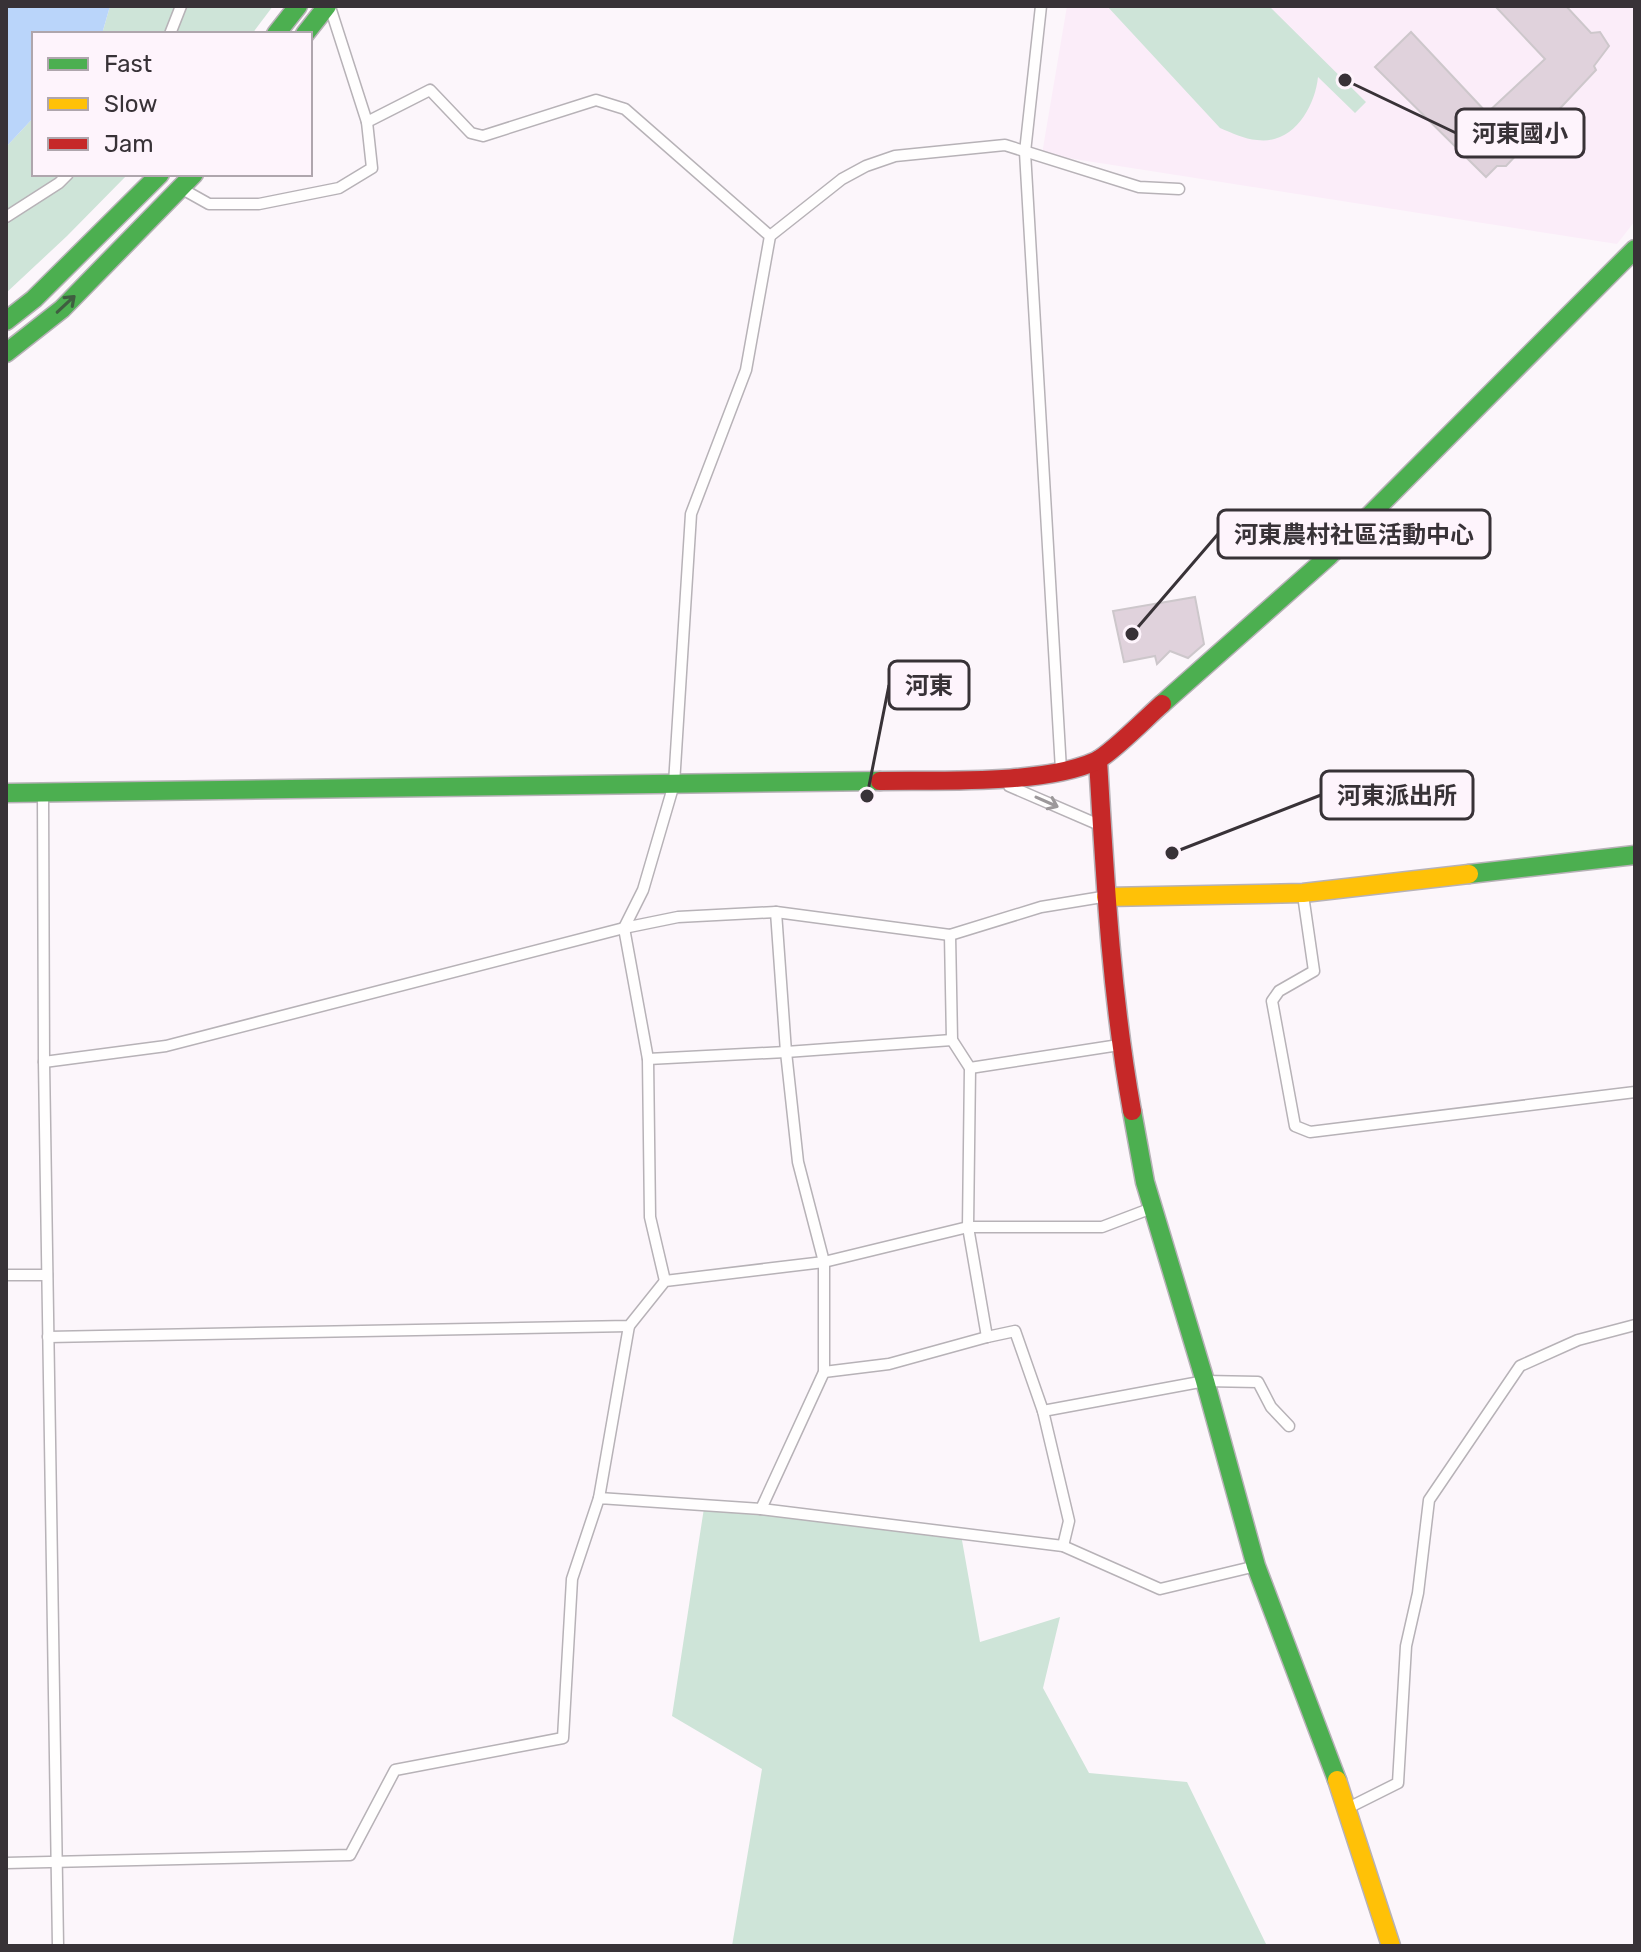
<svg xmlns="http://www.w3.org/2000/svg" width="1641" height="1952" font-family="Rubik,'Noto Sans TC',sans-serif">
	<rect width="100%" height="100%" fill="#fcf6fb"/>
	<path fill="#fbedf9" d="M 1067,6 L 1635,6 L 1635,221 L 1617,244 L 1042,154 Z"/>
	<g fill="#cee4d8">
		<path d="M 110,6 L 273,6 L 252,34 L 102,34 Z"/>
		<path d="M 1107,6 L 1269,6 L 1366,102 L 1355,113 L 1318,77 C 1315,107 1293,145 1257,140 C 1244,139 1232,133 1220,128 Z"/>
		<path d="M 34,117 L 34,174 L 128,174 L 67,236 L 6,293 L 6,147 Z"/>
		<path d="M 704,1508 L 960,1529 L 980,1642 L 1060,1617 L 1043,1688 L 1089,1773 L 1187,1782 L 1267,1946 L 732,1946 L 762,1769 L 672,1716 Z"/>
	</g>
	<path fill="#bad5fa" d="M 6,6 L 110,6 L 102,34 L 34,34 L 34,117 L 6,147 Z"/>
	<g fill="#e0d2dc" stroke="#cdc7cb" stroke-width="2">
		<path d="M 1495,6 L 1566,6 L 1591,33 L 1600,32 L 1609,46 L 1594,66 L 1596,70 L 1506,166 L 1497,166 L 1486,177 L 1375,67 L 1411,32 L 1487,113 L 1545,59 Z"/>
		<path d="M 1195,597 L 1204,644 L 1188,658 L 1170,651 L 1157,664 L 1155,656 L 1124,662 L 1113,611 Z"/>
	</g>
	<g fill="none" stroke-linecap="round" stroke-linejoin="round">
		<defs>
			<g id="lane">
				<path d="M 1041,6 L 1025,152 L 1061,770"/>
				<path d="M 331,10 L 367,122"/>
				<path d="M 170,34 L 181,6"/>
				<path d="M 184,190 L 209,204 L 259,204 L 339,188 L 372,168 L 367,122 L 430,90 L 471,133 L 483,136 L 596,100 L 625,109 L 770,236 L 746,370 L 691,514 L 674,784 L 643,890 L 624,928 L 648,1059 L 650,1217 L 665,1281"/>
				<path d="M 6,217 L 59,183 L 68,174"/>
				<path d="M 770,236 L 842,179 L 866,166 L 895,156 L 1005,145 L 1139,187 L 1179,189"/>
				<path d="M 1009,786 L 1097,824"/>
				<path d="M 43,795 L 44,1062 L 58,1946"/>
				<path d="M 1303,895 L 1314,971 L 1279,991 L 1272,1001 L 1295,1126 L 1310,1132 L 1635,1092"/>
				<path d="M 950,935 L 952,1040 L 970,1068 L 968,1227 L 987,1337 L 1015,1331 L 1043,1411 L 1069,1521 L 1063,1546"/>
				<path d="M 648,1059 L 786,1052 L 952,1040"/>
				<path d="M 44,1062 L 166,1046 L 624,928 L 678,917 L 776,912 L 950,935 L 1041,907 L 1102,897"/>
				<path d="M 970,1068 L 1119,1045"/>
				<path d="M 6,1275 L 47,1275"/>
				<path d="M 48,1337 L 629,1326 L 665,1281 L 824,1262 L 968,1227 L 1102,1227 L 1152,1208"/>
				<path d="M 824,1372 L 889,1364 L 987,1337"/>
				<path d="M 1043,1411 L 1205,1381 L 1258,1382 L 1271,1407 L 1289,1426"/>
				<path d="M 599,1498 L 629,1326"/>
				<path d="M 761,1509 L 824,1372 L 824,1262 L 798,1162 L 786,1052 L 776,912"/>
				<path d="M 1350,1807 L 1398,1783 L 1406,1646 L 1418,1593 L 1429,1500 L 1520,1366 L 1578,1340 L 1635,1325"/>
				<path d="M 6,1863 L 350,1855 L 395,1770 L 563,1738 L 572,1579 L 599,1498 L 761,1509 L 1063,1546 L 1160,1589 L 1256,1566"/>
			</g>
			<g id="fast">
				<path d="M 276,34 L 298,6"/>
				<path d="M 305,34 L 327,6"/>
				<path d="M 6,321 L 34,299 L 160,174"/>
				<path d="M 6,353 L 62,309 L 194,174"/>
				<path d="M 1162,704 L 1329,556 L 1635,249"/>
				<path d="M 6,793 L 880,781"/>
				<path d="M 1469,874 L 1635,855"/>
				<path d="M 1132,1111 L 1145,1182 L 1205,1381 L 1256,1566 L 1337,1780"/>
			</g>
			<g id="slow">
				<path d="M 1106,897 L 1303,893 L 1469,874"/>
				<path d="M 1337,1780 L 1391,1946"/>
			</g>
			<g id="jam">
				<path d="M 1098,760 C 1105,878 1111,995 1132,1111"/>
				<path d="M 880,781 C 940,780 1043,785 1096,761 C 1112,753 1147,717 1162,704"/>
			</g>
		</defs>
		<use href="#lane" stroke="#b7b2b7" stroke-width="13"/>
		<use href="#fast" stroke="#b7b2b7" stroke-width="21"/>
		<use href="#slow" stroke="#b7b2b7" stroke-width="21"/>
		<use href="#jam" stroke="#b7b2b7" stroke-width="21"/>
		<use href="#lane" stroke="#fffefe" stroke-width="10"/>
		<use href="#fast" stroke="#4caf50" stroke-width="18"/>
		<use href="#slow" stroke="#ffc107" stroke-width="18"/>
		<use href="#jam" stroke="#c62828" stroke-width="18"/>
	</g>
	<defs><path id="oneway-shaft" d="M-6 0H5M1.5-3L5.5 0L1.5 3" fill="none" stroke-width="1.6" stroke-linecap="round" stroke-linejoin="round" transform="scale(2)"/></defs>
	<use stroke="#3f5e40" href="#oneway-shaft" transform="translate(66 304) rotate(-43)"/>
	<use stroke="#9c989a" href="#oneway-shaft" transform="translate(1047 802) rotate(24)"/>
	<path fill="none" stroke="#383237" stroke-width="3" d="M1345 80L1456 133M1132 634L1218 534M867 796L889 685M1172 853L1321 795"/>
	<g fill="#383237" stroke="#fef4fc" stroke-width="3">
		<circle cx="1345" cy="80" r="8"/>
		<circle cx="1132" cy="634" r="8"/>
		<circle cx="867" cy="796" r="8"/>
		<circle cx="1172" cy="853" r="8"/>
	</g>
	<g fill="#fef4fc" stroke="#383237" stroke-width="3">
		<rect x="1456" y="109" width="128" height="48" rx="8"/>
		<rect x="1218" y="510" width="272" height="48" rx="8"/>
		<rect x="889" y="661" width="80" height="48" rx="8"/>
		<rect x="1321" y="771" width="152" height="48" rx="8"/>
	</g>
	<g font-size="24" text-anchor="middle" font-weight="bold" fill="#383237">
		<text x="1520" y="142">河東國小</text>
		<text x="1354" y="543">河東農村社區活動中心</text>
		<text x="929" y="694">河東</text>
		<text x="1397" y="804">河東派出所</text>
	</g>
	<rect width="1641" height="1952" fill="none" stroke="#383237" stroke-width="16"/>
	<rect x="32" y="32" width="280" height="144" fill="#fef4fc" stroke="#afa6ad" stroke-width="2"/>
	<rect x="48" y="58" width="40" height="12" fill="#4caf50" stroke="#afa6ad" stroke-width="2"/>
	<text x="104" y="72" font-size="24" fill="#383237">Fast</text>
	<rect x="48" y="98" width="40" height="12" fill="#ffc107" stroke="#afa6ad" stroke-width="2"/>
	<text x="104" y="112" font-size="24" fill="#383237">Slow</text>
	<rect x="48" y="138" width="40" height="12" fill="#c62828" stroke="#afa6ad" stroke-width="2"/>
	<text x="104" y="152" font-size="24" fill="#383237">Jam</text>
</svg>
